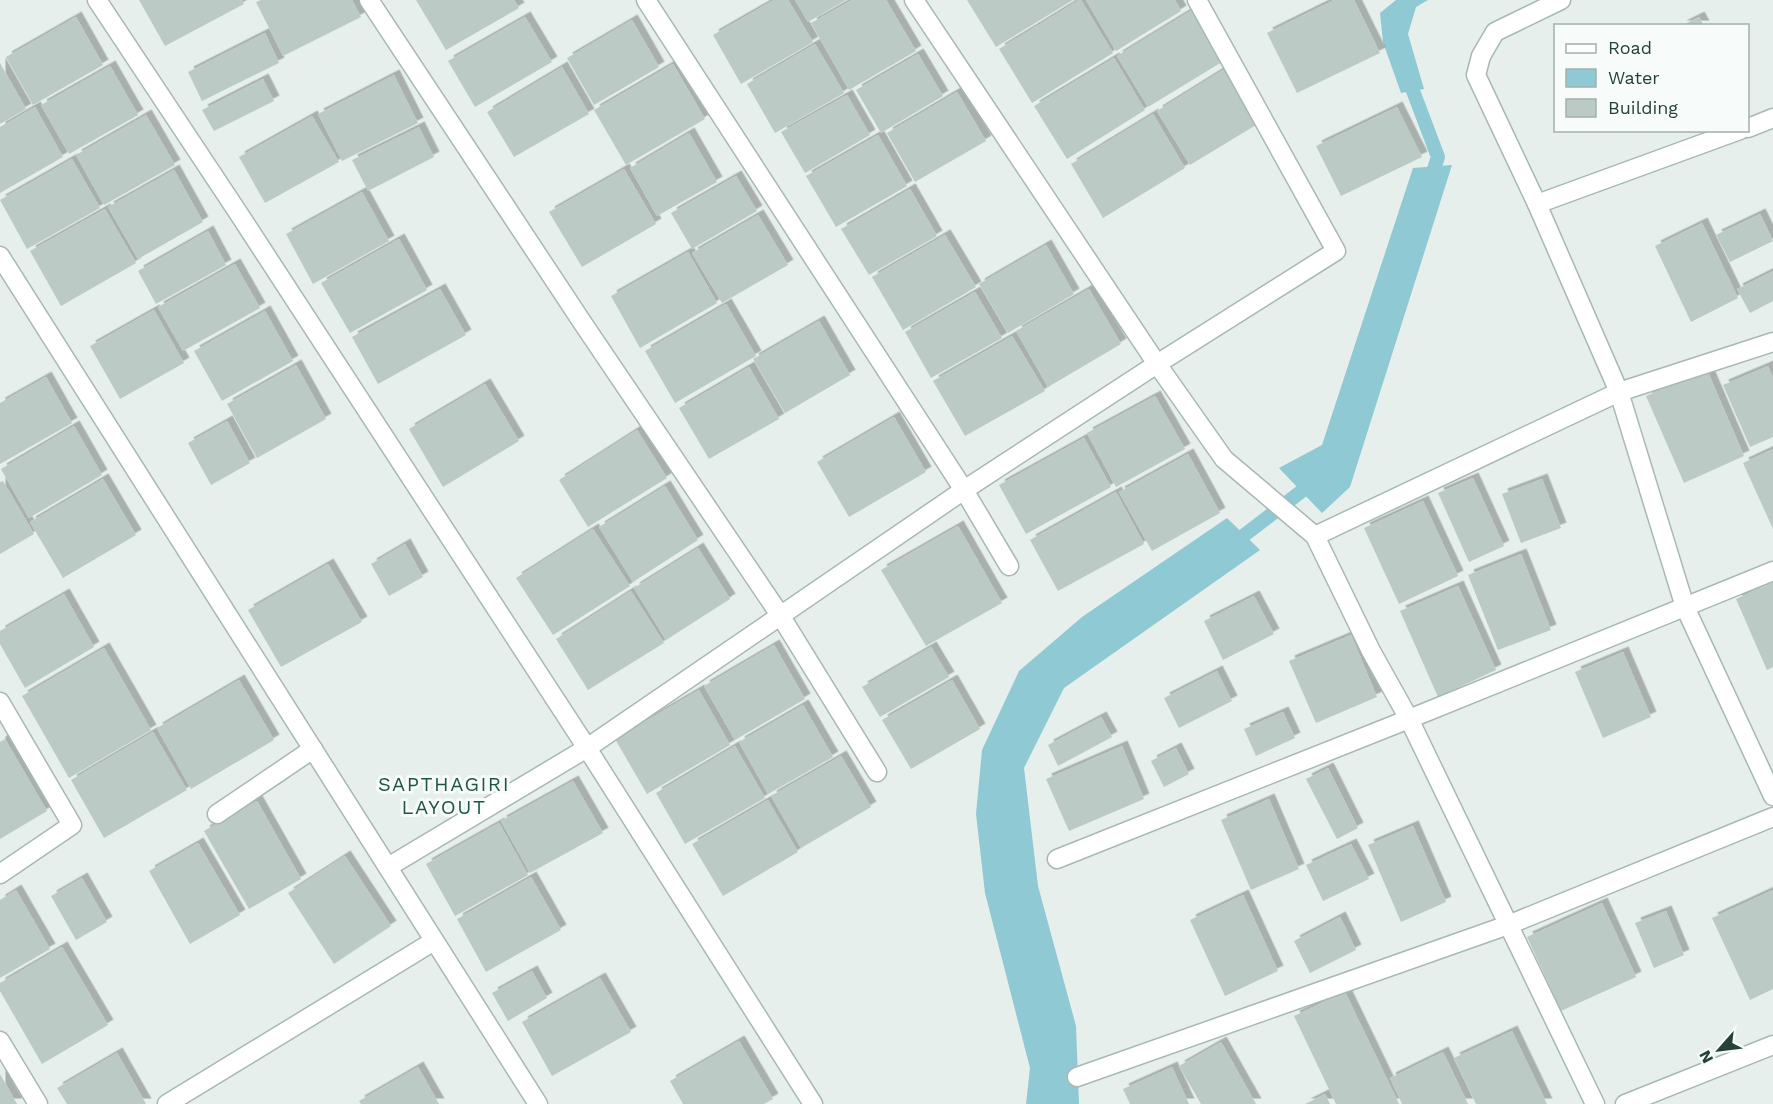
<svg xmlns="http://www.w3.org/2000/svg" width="1773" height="1104" font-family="'Work Sans',sans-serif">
	<defs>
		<filter id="shadow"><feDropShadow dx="5.5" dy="-5.5" stdDeviation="0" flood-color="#0004"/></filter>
	</defs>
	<rect width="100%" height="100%" fill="#e6efeb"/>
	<g fill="#8ec9d4">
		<path d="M 1396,0 L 1428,0 L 1416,7 L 1408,34 L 1424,89 L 1401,93 L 1383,42 L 1380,13 Z"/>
		<path d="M 1452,165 L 1350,487 L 1322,513 L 1279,468 L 1322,445 L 1413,168 Z"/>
		<path d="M 1227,518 L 1260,550 L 1064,688 L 1024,768 L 1038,886 L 1076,1026 L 1079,1104 L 1026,1104 L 1030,1068 L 985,893 L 976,814 L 982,750 L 1019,671 L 1082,617 Z"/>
	</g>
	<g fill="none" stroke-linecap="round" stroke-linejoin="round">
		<g stroke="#8ec9d4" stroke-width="14">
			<path d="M 1407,75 L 1438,157 L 1429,184"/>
			<path d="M 1230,546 L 1315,481"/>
		</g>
	</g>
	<g fill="#bbcac4" filter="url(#shadow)">
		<path d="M 139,0 L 242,0 L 244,4 L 165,46 Z"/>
		<path d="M 261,0 L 352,0 L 361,17 L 283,56 L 256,2 Z"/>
		<path d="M 416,0 L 514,0 L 519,8 L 446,50 Z"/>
		<path d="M 774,0 L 788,0 L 813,42 L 741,84 L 713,35 Z"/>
		<path d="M 795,0 L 846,0 L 808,22 Z"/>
		<path d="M 852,0 L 886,0 L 916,51 L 849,90 L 811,23 Z"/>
		<path d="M 967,0 L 1073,0 L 996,47 Z"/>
		<path d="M 1079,0 L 1081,0 L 1113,53 L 1032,103 L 999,49 Z"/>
		<path d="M 1086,0 L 1175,0 L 1181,11 L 1116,51 Z"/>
		<path d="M 1334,0 L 1354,0 L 1380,53 L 1297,93 L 1267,33 Z"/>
		<path d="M 1192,10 L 1222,62 L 1148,107 L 1117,56 Z"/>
		<path d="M 76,17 L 103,65 L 33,105 L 6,57 Z"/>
		<path d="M 525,17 L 552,62 L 475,107 L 448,61 Z"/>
		<path d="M 1699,17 L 1704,26 L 1681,26 Z"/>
		<path d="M 632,20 L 659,67 L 594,105 L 567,58 Z"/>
		<path d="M 265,33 L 279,63 L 202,101 L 188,72 Z"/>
		<path d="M 815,44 L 844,93 L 775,133 L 747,84 Z"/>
		<path d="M 918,54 L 943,96 L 881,133 L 856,90 Z"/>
		<path d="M 1114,58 L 1145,110 L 1067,159 L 1034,106 Z"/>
		<path d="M 0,63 L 26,109 L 0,124 Z"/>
		<path d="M 673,64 L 705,119 L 626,165 L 594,110 Z"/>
		<path d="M 110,66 L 138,115 L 69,154 L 41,105 Z"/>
		<path d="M 562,67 L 589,114 L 514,157 L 487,112 Z"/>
		<path d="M 1223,70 L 1256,125 L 1190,165 L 1157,111 Z"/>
		<path d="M 394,75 L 418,123 L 342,161 L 318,114 Z"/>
		<path d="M 263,79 L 274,101 L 214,131 L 202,110 Z"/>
		<path d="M 957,92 L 986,141 L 915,182 L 887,133 Z"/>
		<path d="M 847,95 L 870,135 L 805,173 L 781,132 Z"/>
		<path d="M 35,107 L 63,157 L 0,193 L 0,127 Z"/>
		<path d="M 1397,107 L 1422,157 L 1341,196 L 1316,146 Z"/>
		<path d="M 1153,114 L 1185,168 L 1103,218 L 1071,164 Z"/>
		<path d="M 146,115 L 175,165 L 104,205 L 76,155 Z"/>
		<path d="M 312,116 L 339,162 L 265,203 L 239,157 Z"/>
		<path d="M 419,127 L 434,157 L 368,191 L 352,160 Z"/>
		<path d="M 689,133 L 717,182 L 657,216 L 630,168 Z"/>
		<path d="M 878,135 L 907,186 L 836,227 L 806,176 Z"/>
		<path d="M 72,159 L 100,208 L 27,249 L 0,200 Z"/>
		<path d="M 624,169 L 656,224 L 582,267 L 549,212 Z"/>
		<path d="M 174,170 L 203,222 L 138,259 L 108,207 Z"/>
		<path d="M 736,176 L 757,211 L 692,249 L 671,213 Z"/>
		<path d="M 910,189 L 937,236 L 869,275 L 841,229 Z"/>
		<path d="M 362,192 L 389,241 L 313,284 L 286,234 Z"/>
		<path d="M 105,209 L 136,263 L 61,306 L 30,251 Z"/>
		<path d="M 1760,214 L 1773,241 L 1730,262 L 1716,235 Z"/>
		<path d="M 758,215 L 788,265 L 722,303 L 692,253 Z"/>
		<path d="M 1702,223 L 1738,298 L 1691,322 L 1655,246 Z"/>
		<path d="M 208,231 L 226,265 L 156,304 L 138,271 Z"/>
		<path d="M 945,235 L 976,287 L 903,330 L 872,277 Z"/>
		<path d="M 399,239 L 427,290 L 350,333 L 321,283 Z"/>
		<path d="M 1046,245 L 1074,294 L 1008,333 L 979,284 Z"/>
		<path d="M 688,252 L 717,303 L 640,348 L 611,296 Z"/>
		<path d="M 235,264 L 260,308 L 183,351 L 158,307 Z"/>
		<path d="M 1773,271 L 1773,301 L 1750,313 L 1737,289 Z"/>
		<path d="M 440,289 L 466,335 L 378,384 L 352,337 Z"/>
		<path d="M 1089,289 L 1121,344 L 1048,387 L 1016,331 Z"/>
		<path d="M 975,292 L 1002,338 L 931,378 L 905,332 Z"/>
		<path d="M 726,304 L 756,356 L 675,403 L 645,351 Z"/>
		<path d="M 154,310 L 184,363 L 120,399 L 90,346 Z"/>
		<path d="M 265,311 L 293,361 L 222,401 L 194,351 Z"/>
		<path d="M 819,321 L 850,375 L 785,413 L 753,359 Z"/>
		<path d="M 1012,336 L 1045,391 L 965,436 L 933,381 Z"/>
		<path d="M 296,365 L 326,419 L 257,458 L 227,404 Z"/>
		<path d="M 1768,366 L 1773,378 L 1773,437 L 1750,447 L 1723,385 Z"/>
		<path d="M 749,367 L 779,419 L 709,459 L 679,408 Z"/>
		<path d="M 1707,370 L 1744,456 L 1684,483 L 1646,396 Z"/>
		<path d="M 46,377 L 72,423 L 0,464 L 0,403 Z"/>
		<path d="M 485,384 L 519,441 L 443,487 L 409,429 Z"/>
		<path d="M 1155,396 L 1185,449 L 1116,487 L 1087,433 Z"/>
		<path d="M 894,417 L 926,472 L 849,517 L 817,462 Z"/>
		<path d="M 227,421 L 250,463 L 211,485 L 188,443 Z"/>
		<path d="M 74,426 L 102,475 L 29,518 L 1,469 Z"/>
		<path d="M 637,430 L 667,478 L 588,527 L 559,480 Z"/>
		<path d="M 1084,438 L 1111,487 L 1026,534 L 999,485 Z"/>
		<path d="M 1773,449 L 1773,529 L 1743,463 Z"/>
		<path d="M 1188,454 L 1220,513 L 1152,551 L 1119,492 Z"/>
		<path d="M 1473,478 L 1504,546 L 1469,562 L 1438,493 Z"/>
		<path d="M 103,479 L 136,535 L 63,578 L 30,522 Z"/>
		<path d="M 1542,479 L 1561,528 L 1521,543 L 1502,494 Z"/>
		<path d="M 3,481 L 34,534 L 0,554 L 0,482 Z"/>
		<path d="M 665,486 L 698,540 L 633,582 L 599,527 Z"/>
		<path d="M 1116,492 L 1144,544 L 1058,591 L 1030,540 Z"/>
		<path d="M 1423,501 L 1458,576 L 1399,604 L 1364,528 Z"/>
		<path d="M 958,526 L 1002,603 L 926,646 L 881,570 Z"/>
		<path d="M 593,529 L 630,586 L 553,635 L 516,578 Z"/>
		<path d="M 405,544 L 423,577 L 389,596 L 371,564 Z"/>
		<path d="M 698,548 L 730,599 L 666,640 L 634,588 Z"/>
		<path d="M 1521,554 L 1551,630 L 1498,650 L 1468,575 Z"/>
		<path d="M 328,564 L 362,622 L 281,667 L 248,610 Z"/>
		<path d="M 1773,582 L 1773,667 L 1767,670 L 1736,599 Z"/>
		<path d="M 1458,586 L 1496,670 L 1438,697 L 1400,611 Z"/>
		<path d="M 631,591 L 664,643 L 588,690 L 556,639 Z"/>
		<path d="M 64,594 L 94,647 L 25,688 L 0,644 L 0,631 Z"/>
		<path d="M 1254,596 L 1274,634 L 1223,660 L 1204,621 Z"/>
		<path d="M 1351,635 L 1377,697 L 1316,723 L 1289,661 Z"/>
		<path d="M 774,645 L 805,699 L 735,740 L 704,686 Z"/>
		<path d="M 931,647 L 949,677 L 880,717 L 862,687 Z"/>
		<path d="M 104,648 L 151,730 L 69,778 L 22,696 Z"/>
		<path d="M 1623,652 L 1651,717 L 1603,738 L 1575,672 Z"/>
		<path d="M 1217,671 L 1232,701 L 1179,728 L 1164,698 Z"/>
		<path d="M 239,680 L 274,740 L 191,789 L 157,728 Z"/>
		<path d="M 952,680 L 980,729 L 911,769 L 882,720 Z"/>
		<path d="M 699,690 L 730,745 L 647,794 L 615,739 Z"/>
		<path d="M 803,705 L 833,757 L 768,794 L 739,742 Z"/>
		<path d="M 1283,712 L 1295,738 L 1256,756 L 1244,729 Z"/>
		<path d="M 1101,717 L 1112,737 L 1058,766 L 1048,745 Z"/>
		<path d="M 153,732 L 187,790 L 104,838 L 71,780 Z"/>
		<path d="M 5,739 L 47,811 L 0,839 L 0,742 Z"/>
		<path d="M 735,746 L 765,798 L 685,844 L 656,793 Z"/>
		<path d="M 1122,746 L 1144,799 L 1069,831 L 1046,779 Z"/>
		<path d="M 1176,748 L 1189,774 L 1164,787 L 1151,761 Z"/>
		<path d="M 841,756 L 871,807 L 801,848 L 771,796 Z"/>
		<path d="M 1328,768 L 1358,828 L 1337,839 L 1306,779 Z"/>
		<path d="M 573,781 L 603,833 L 530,873 L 501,821 Z"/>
		<path d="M 1269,799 L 1299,869 L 1251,890 L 1221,820 Z"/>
		<path d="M 768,800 L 798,852 L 723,896 L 692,844 Z"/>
		<path d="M 257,801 L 301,879 L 249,909 L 204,831 Z"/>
		<path d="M 499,823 L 528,875 L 455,916 L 426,864 Z"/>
		<path d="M 1413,826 L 1446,902 L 1401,922 L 1368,845 Z"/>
		<path d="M 198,843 L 240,915 L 190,944 L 149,871 Z"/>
		<path d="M 1351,844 L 1369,879 L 1323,901 L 1306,865 Z"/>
		<path d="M 345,856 L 391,926 L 334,964 L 288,893 Z"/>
		<path d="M 531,877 L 561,930 L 486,972 L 457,919 Z"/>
		<path d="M 82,878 L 107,922 L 76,940 L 51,896 Z"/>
		<path d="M 16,890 L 50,949 L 0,978 L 0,900 Z"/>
		<path d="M 1773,890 L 1773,989 L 1750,1000 L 1712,918 Z"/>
		<path d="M 1243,895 L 1278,971 L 1225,996 L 1190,920 Z"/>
		<path d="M 1602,903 L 1636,977 L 1561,1011 L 1527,937 Z"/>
		<path d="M 1666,911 L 1684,955 L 1654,968 L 1635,923 Z"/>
		<path d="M 1340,917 L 1356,950 L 1310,973 L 1294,941 Z"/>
		<path d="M 62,947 L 108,1025 L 42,1064 L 0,991 L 0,983 Z"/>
		<path d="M 532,971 L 547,998 L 508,1021 L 492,993 Z"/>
		<path d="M 600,978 L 631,1032 L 552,1076 L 522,1022 Z"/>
		<path d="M 1345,992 L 1399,1104 L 1336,1104 L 1294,1016 Z"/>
		<path d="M 1512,1031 L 1547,1104 L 1476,1104 L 1454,1058 Z"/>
		<path d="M 739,1041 L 773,1099 L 764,1104 L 683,1104 L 670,1081 Z"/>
		<path d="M 1221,1042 L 1256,1104 L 1201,1104 L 1179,1066 Z"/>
		<path d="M 1443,1052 L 1468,1104 L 1402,1104 L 1390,1078 Z"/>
		<path d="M 117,1053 L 146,1104 L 67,1104 L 57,1088 Z"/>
		<path d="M 418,1067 L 439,1104 L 361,1104 L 359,1101 Z"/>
		<path d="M 1172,1067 L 1189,1104 L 1130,1104 L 1123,1089 Z"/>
		<path d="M 0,1074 L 17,1104 L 0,1104 Z"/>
		<path d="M 1325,1094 L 1330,1104 L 1305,1104 Z"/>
	</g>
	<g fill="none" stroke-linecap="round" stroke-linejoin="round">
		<defs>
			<g id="minor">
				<path d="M 97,0 L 239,214 L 587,748 L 813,1104"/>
				<path d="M 369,0 L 582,322 L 780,615 L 877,772"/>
				<path d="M 646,0 L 964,490 L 1009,566"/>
				<path d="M 1748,128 L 1773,118"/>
				<path d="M 1740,130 L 1537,204 L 1619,392 L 1685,607 L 1773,796"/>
				<path d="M 1537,204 L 1476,75 L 1481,56 L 1495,32 L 1561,0"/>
				<path d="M 0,256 L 538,1104"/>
				<path d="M 1315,536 L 1619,392 L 1773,342"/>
				<path d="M 0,702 L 72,825 L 0,874"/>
				<path d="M 217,814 L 313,749"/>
				<path d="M 1057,859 L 1409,719 L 1773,571"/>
				<path d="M 388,867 L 587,748 L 964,490 L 1157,364 L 1336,251 L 1197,0"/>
				<path d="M 0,1041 L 38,1104"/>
				<path d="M 1077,1077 L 1508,925 L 1773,817"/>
				<path d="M 167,1104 L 434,941"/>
				<path d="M 1625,1104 L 1773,1045"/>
			</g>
			<path id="tertiary" d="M 914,0 L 1157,364 L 1224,459 L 1315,536 L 1371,651 L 1409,719 L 1595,1104"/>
		</defs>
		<use href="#minor" stroke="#a8b8b2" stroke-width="21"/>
		<use href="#tertiary" stroke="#a8b8b2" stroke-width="21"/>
		<use href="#minor" stroke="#fff" stroke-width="18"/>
		<use href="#tertiary" stroke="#fff" stroke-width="18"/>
	</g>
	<g text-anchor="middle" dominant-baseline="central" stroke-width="6" stroke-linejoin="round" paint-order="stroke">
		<g font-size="20" letter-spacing="1.5" fill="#1f5548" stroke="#f7fbf9">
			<text x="444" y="784">SAPTHAGIRI<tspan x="444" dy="23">LAYOUT</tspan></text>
		</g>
	</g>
	<rect x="1554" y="24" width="195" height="108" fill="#f7fbf9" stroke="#a3b1ad" stroke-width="1.5"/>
	<rect x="1566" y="44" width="30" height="9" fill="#ffffff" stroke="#a3b1ad" stroke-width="1.5"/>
	<text x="1608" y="54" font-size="18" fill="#24423a">Road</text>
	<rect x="1566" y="69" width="30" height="18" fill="#8ec9d4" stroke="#a3b1ad" stroke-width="1.5"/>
	<text x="1608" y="84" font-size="18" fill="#24423a">Water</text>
	<rect x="1566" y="99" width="30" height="18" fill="#bbcac4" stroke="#a3b1ad" stroke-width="1.5"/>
	<text x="1608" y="114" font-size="18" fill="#24423a">Building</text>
	<g transform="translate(1719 1050) rotate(242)" stroke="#f7fbf9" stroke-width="4.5" paint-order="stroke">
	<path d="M0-4.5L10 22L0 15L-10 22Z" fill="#24423a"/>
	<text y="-9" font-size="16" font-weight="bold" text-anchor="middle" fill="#24423a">N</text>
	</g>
</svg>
